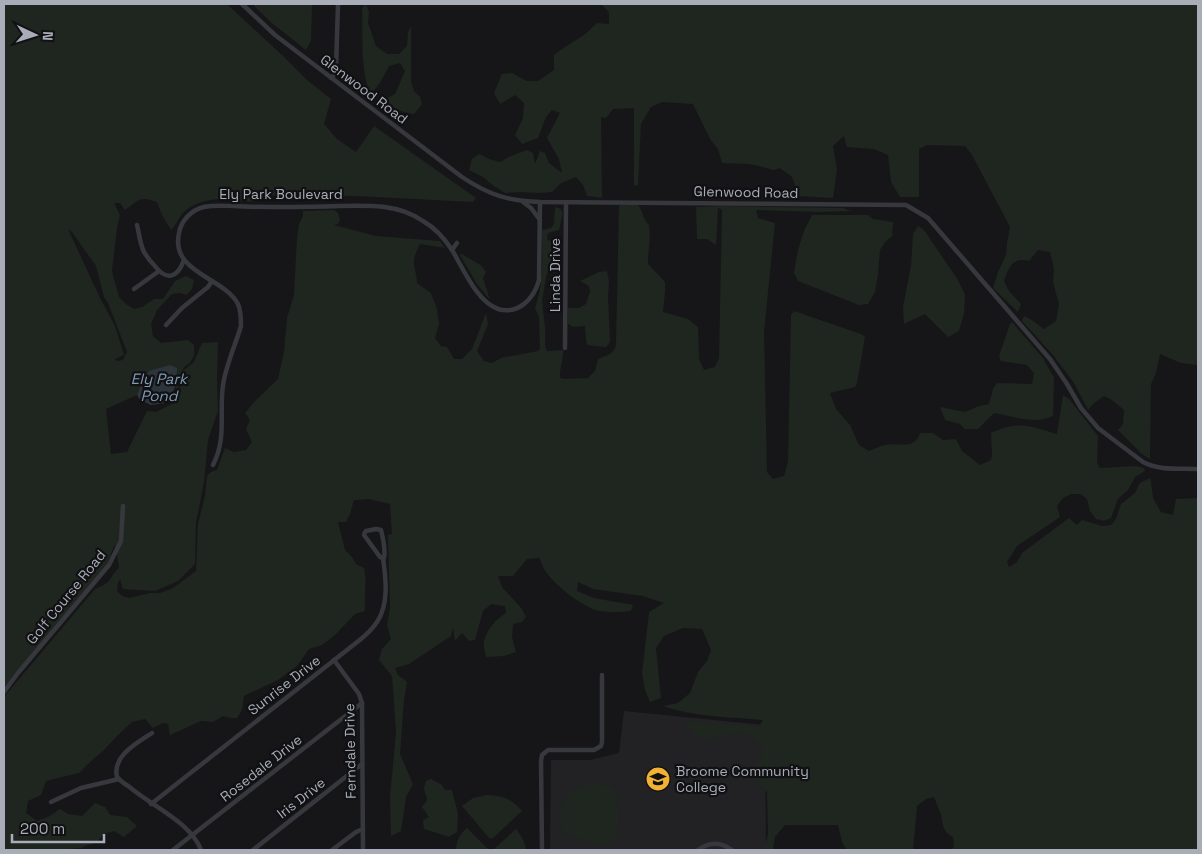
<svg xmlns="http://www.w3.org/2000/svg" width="1202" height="854" font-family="'Space Grotesk',sans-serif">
	<rect width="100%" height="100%" fill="#161618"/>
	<path fill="#222225" d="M 624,711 L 765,725 L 766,850 L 550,850 L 551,760 L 590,760 L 619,753 Z"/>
	<g fill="#1e261f" fill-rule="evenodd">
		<path d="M 4,4 L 227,4 L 244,20 L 282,55 L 307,80 L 331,99 L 324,124 L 337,139 L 356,152 L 374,126 L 476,198 L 473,202 L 357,196 L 254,195 L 253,201 L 255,202 C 230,200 206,194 185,211 C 179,216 177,224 171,230 L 162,215 L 157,202 C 140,195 138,201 125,210 L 120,203 L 114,203 L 120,215 L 117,228 L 112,271 L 119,297 L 126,304 L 134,309 L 142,307 L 154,299 L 163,299 L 175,281 L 186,276 L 194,280 L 192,289 L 187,295 L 180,293 L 172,294 L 157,310 L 151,324 L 153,336 L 161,343 L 188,340 L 194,345 L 194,355 L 190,363 L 184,367 L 181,376 L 178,391 L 175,391 L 176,385 L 142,382 L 137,395 L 106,409 L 111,454 L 127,452 L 147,411 L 156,412 L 176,402 L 184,370 L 194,362 L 202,343 L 218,342 L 217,379 L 218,411 L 208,440 L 204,482 L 196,523 L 195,564 L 178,581 L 155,591 L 123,589 L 120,579 L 118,583 L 117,591 L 122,596 L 129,598 L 150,593 L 160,593 L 173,588 L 196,571 L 198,524 L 205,496 L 207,476 L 211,472 L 217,470 L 225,448 L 234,452 L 246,450 L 252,442 L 246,429 L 250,420 L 245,413 L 255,401 L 278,379 L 284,352 L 287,318 L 294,295 L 297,237 L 299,224 L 303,216 L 303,211 L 334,210 L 338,213 L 340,220 L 338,224 L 334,225 L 376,236 L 440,241 L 445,248 L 420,244 C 417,250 413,258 414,265 C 415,272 417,275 417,283 L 431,293 L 437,309 L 439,324 L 435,338 L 441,346 L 447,347 L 454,359 L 462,359 L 472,349 L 486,313 L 488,324 L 477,351 L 484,361 L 492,363 L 501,358 L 538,351 L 540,348 L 539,317 L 535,308 C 544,283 542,257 542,230 L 551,228 L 554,224 L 555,207 L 561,209 L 563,213 L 559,230 L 548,233 L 547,240 L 560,243 L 560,266 L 549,269 L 546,277 L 542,301 L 545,327 L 545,346 L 547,351 L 563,350 C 564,360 559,369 560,378 L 564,379 L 588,378 L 595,371 L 598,359 C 607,355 614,355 616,345 L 619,206 L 620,205 L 638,205 C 644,212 641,217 649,225 C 651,238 648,251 648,264 L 665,282 L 665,292 L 663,312 L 688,319 L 698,327 L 699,359 L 704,370 L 715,367 L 719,358 L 722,210 L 718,208 L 716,245 L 707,239 L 697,239 L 696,207 L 722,206 L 843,208 L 851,211 L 820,212 L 756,210 L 758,218 L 775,223 L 764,332 L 767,472 L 773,479 L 784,476 L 788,462 L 791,315 L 794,311 L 861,334 L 865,337 L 857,383 L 855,387 L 830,393 L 836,409 L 850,425 L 859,445 L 869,451 C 874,449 880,446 885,445 C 900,442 914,451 920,433 L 933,433 L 943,440 L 956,439 L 962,451 L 980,465 L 991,460 L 992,455 L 991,433 C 1019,420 1030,426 1057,434 L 1063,395 L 1070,400 L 1098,436 L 1097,462 L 1100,468 L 1136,466 L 1144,468 L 1145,471 L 1135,477 L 1128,490 L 1118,499 L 1111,518 L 1104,521 L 1096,519 L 1090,511 L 1087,499 L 1080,494 L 1071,494 L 1063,498 L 1057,506 L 1060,517 L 1017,546 L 1007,562 L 1009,567 L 1017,562 L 1022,553 L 1069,518 L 1077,525 L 1082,520 L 1102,526 L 1111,525 L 1116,519 L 1121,504 L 1135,493 L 1140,483 L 1150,478 L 1151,481 L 1153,498 L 1161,512 L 1173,515 L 1176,499 L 1198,498 L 1198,850 L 950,850 L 954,847 L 953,837 C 941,831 944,824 940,812 C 938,807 936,802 934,797 L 926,799 L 917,806 L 913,850 L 847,850 L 842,842 L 838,825 L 785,825 L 775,837 L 773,850 L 764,850 L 768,834 L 767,792 L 754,778 L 737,772 L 754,771 L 763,751 L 756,739 L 743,733 L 707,739 L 695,735 L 681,720 L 759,727 L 763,720 C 730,717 694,717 663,706 L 678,703 L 690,693 L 698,672 L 707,661 L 711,650 L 702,629 L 683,628 L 664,636 L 656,648 L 661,698 L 650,702 L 645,690 L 642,674 L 649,612 L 664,603 L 643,596 L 593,589 L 578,582 L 577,591 L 594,598 L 633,605 L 631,611 C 620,612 610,613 599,611 C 582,607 553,584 544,569 C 542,566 541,561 539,558 L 527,559 L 513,576 L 498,576 L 502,587 L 522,609 L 526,617 L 522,622 L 513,624 L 512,637 L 516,652 L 504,656 L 486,657 C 485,652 483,646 484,641 C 487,629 496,619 506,613 L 505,606 L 491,604 L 483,611 L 475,640 L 469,641 L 462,633 L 455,641 L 453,628 L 451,636 L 409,664 L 395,668 L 398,675 L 407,682 L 404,700 L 400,754 L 413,784 L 406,797 L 401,831 L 391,836 L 390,797 L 396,732 L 392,676 L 379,660 L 382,649 L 391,639 L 387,625 L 390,608 L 388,535 L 392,534 L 390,504 L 369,499 L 354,500 L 350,514 L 346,522 L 338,522 L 345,550 L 352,557 L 356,564 L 364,568 C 367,582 364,596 365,611 L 355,614 L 335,635 L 322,645 L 309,649 L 297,666 L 278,680 L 244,696 L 242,710 L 237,718 L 231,718 L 223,716 L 213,722 L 201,721 L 170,735 L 168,724 L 163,723 L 153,728 L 145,719 L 132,722 L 118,735 L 104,750 L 90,762 L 79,773 L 46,781 L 41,795 L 28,801 L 26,813 L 37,821 L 48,817 L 60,809 L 68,814 L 82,816 L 95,803 L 105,807 L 110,815 L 127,817 L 137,826 L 124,837 L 114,831 L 104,834 L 97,842 L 80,848 L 57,850 L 4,850 L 4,697 L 95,589 C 113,582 108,579 119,567 L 115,544 L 104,571 L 4,690 ZM 68,229 L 72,232 L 96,266 L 104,297 L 108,303 L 115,321 L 127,352 L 123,360 L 117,361 L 115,359 L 124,355 L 115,326 L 100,298 Z"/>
		<path d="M 252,4 L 312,4 L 311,41 L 306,50 L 272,23 Z"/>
		<path d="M 366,4 L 369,12 L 368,23 L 376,46 L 387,54 L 399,54 L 407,46 L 408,32 L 411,26 L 411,82 L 414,91 L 420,97 L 422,104 L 414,114 C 402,113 393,108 383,101 L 395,94 L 405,71 L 400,63 L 389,66 L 380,83 L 371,94 C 360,75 363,31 362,8 Z"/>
		<path d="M 601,4 L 1198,4 L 1198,365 L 1181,363 L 1160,354 L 1156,373 L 1151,384 L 1150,459 L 1142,454 L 1118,430 L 1123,424 L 1124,410 L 1112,400 L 1104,396 L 1094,403 L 1088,410 L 1074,383 L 1053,355 L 1022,321 L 1024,316 L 1032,320 L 1044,329 L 1056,321 L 1059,304 L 1053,282 L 1054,269 L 1050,252 L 1038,250 L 1029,261 C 1013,256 1008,269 1004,281 L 1009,291 L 1021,304 L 1018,312 L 993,288 L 998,272 L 1006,255 L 1007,243 L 1010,227 L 972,155 L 965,146 L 927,145 L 919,149 L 919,197 L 900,197 L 891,182 L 888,155 L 874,149 L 847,147 L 844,136 L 833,146 L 837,170 L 833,198 L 799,196 L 792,177 L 780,168 L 774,170 L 750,164 L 722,163 L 718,149 L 710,139 L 693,104 L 662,102 L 651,107 L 641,124 L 638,186 L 634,185 L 634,108 L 613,109 L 606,118 L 601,117 L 602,198 L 587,196 L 583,185 L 576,177 L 561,183 L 552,192 L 540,193 L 521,192 L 505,193 L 491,184 L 483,177 L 469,170 L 472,159 L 479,154 L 489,159 L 500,162 L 511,156 L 527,150 L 533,153 L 535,164 L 540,151 L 545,153 L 549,163 L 562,173 L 559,159 L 547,138 L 560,113 L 552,110 L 546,117 L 538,138 L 522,144 L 515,135 L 523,118 L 524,103 L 515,95 L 500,104 L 494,93 L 502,74 L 512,73 L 527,81 L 538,81 L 554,70 L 554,55 L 565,47 L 584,35 L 597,23 L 609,24 L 609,12 Z"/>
		<path d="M 812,215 L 868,215 L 873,219 L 893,222 L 892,236 L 885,242 L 880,250 L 878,274 L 875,292 L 868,304 L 859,305 L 798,281 L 794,273 L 798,250 L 804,231 Z"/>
		<path d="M 918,226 L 924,230 L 958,280 L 965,295 L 964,313 L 959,331 L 948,337 L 925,314 L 904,324 L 903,307 L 911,266 L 913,234 Z"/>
		<path d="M 462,254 L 482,266 L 486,272 L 483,278 L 490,300 L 477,284 L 460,255 Z"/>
		<path d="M 607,271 L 609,281 L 608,296 L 610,342 L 606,347 L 587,345 L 586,341 L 585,326 L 573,327 L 568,324 L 568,308 L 579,308 L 586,304 L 590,292 L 589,286 L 580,281 L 599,272 Z"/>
		<path d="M 1012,322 L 1043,358 L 1054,378 L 1053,416 C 1034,425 1013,416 994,413 L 978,429 L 965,429 L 960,424 L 945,420 L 940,407 L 965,412 L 979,406 L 989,404 L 993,389 L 997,383 L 1032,384 L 1034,373 L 1027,365 L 1001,361 L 999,356 L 1010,324 Z"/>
		<path d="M 431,779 L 442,785 L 445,790 L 452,790 L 458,814 L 457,832 L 449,837 L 424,829 L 423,820 L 429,817 L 422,807 C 431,796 426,800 424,789 C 424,787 425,784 426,781 Z"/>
		<path d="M 599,784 L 610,786 L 617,792 C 618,808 622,834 610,845 L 591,842 L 563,834 L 560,820 L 560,809 L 564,799 L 573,791 L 583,785 Z"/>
		<path d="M 487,795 C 503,796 511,798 522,811 L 493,838 L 489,838 L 462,806 L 473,798 Z"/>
		<path d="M 467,828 L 488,849 L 488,850 L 456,850 C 456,841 460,834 467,828 Z"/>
		<path d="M 516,829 C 521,836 525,841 526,850 L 495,850 L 495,848 Z"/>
	</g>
	<path fill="#2c353c" d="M 170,365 L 177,368 C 176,386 177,388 165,403 L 151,405 L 140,400 L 137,395 L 142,382 L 149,371 Z"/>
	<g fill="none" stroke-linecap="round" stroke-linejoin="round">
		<g stroke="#37383d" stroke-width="4.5">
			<path d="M 242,4 L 275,35 L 462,177 C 489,195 508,201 540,202 L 906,205 L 928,218 L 1050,359 L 1067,384 L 1081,408 L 1098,428 L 1143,462 C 1160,471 1180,468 1198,469"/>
			<path d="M 331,78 L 336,73 L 336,68 L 338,4"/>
			<path d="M 523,202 L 531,208 L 540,220"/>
			<path d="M 137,225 C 139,233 140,244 144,252 C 147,257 150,261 154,265 C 166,281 177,279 184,260"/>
			<path d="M 452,250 L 457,243"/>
			<path d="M 134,289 L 159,271"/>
			<path d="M 166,325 L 182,308 L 208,287 L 212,281"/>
			<path d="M 565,348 L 566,202"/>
			<path d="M 213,465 C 227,438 219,413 223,385 C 226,365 235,346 241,326 C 241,318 241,311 238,304 C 224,277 170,273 179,233 C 181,221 191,210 204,207 C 214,205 224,206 234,206 C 246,207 259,207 271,207 C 294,207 317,207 339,206 C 369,205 398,204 423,221 C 435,228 445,239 452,250 C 463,268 477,302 498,309 C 518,315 534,299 539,280 L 540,202"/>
			<path d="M 376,529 L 381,530 C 383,539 386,549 384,558 L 380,557 L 364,535 L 365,532 L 366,531 Z"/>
			<path d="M 334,660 L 359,694 L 362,703 L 363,850"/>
			<path d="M 4,692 L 18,673 L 109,565 L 121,541 L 123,506"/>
			<path d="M 152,733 C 137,743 112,756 117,777 C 121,782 127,785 132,789 C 154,807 191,823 201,850"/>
			<path d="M 51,802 L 81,788 L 119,779"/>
			<path d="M 151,804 L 361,639 C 367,634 373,628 377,622 C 389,604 386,579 383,558"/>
			<path d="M 173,850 L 362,703"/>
			<path d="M 253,850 L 362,764"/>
			<path d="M 332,850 L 356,832 L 363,829"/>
			<path d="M 542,850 L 541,761 L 542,755 L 548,750 L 594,750 L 601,746 L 602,742 L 602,675"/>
			<path d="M 698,850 C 709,842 721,842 732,850"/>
		</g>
	</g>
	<defs>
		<symbol id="university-disc" viewBox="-11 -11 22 22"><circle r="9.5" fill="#f2b134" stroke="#111113"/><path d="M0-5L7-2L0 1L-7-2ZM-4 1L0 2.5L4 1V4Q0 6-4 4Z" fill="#111"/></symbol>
	</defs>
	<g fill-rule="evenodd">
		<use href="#university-disc" x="644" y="765" width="28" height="28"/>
	</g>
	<g text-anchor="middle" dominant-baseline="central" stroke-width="4.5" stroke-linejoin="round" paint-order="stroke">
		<g font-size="14" fill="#a8adb8" stroke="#111113">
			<text transform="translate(364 89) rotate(37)">Glenwood Road</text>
			<text transform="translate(746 192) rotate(1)">Glenwood Road</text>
			<text x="281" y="194">Ely Park Boulevard</text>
			<text transform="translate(555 275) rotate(-90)">Linda Drive</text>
			<text transform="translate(66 597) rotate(-51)">Golf Course Road</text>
			<text transform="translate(284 685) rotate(-38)">Sunrise Drive</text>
			<text transform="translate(350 751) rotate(-91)">Ferndale Drive</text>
			<text transform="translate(261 768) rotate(-38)">Rosedale Drive</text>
			<text transform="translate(301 798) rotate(-38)">Iris Drive</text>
		</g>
		<g font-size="14" fill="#a8adb8" stroke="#111113" text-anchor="start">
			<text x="676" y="771">Broome Community<tspan x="676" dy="16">College</tspan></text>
		</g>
		<g font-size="15" font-style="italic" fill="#7f9bb3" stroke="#111113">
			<text x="159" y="378">Ely Park<tspan x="159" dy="17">Pond</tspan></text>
		</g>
	</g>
	<rect width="1202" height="854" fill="none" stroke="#a8adb8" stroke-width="10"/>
	<g transform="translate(35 35) rotate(94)" stroke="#111113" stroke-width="4" paint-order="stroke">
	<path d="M0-4L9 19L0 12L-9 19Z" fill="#a8adb8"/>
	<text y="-8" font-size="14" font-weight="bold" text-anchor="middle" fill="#a8adb8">N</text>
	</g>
	<path d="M12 834v8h92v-8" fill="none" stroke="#a8adb8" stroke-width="2.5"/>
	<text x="20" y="834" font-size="15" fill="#a8adb8" stroke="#111113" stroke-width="4" paint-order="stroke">200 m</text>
</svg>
